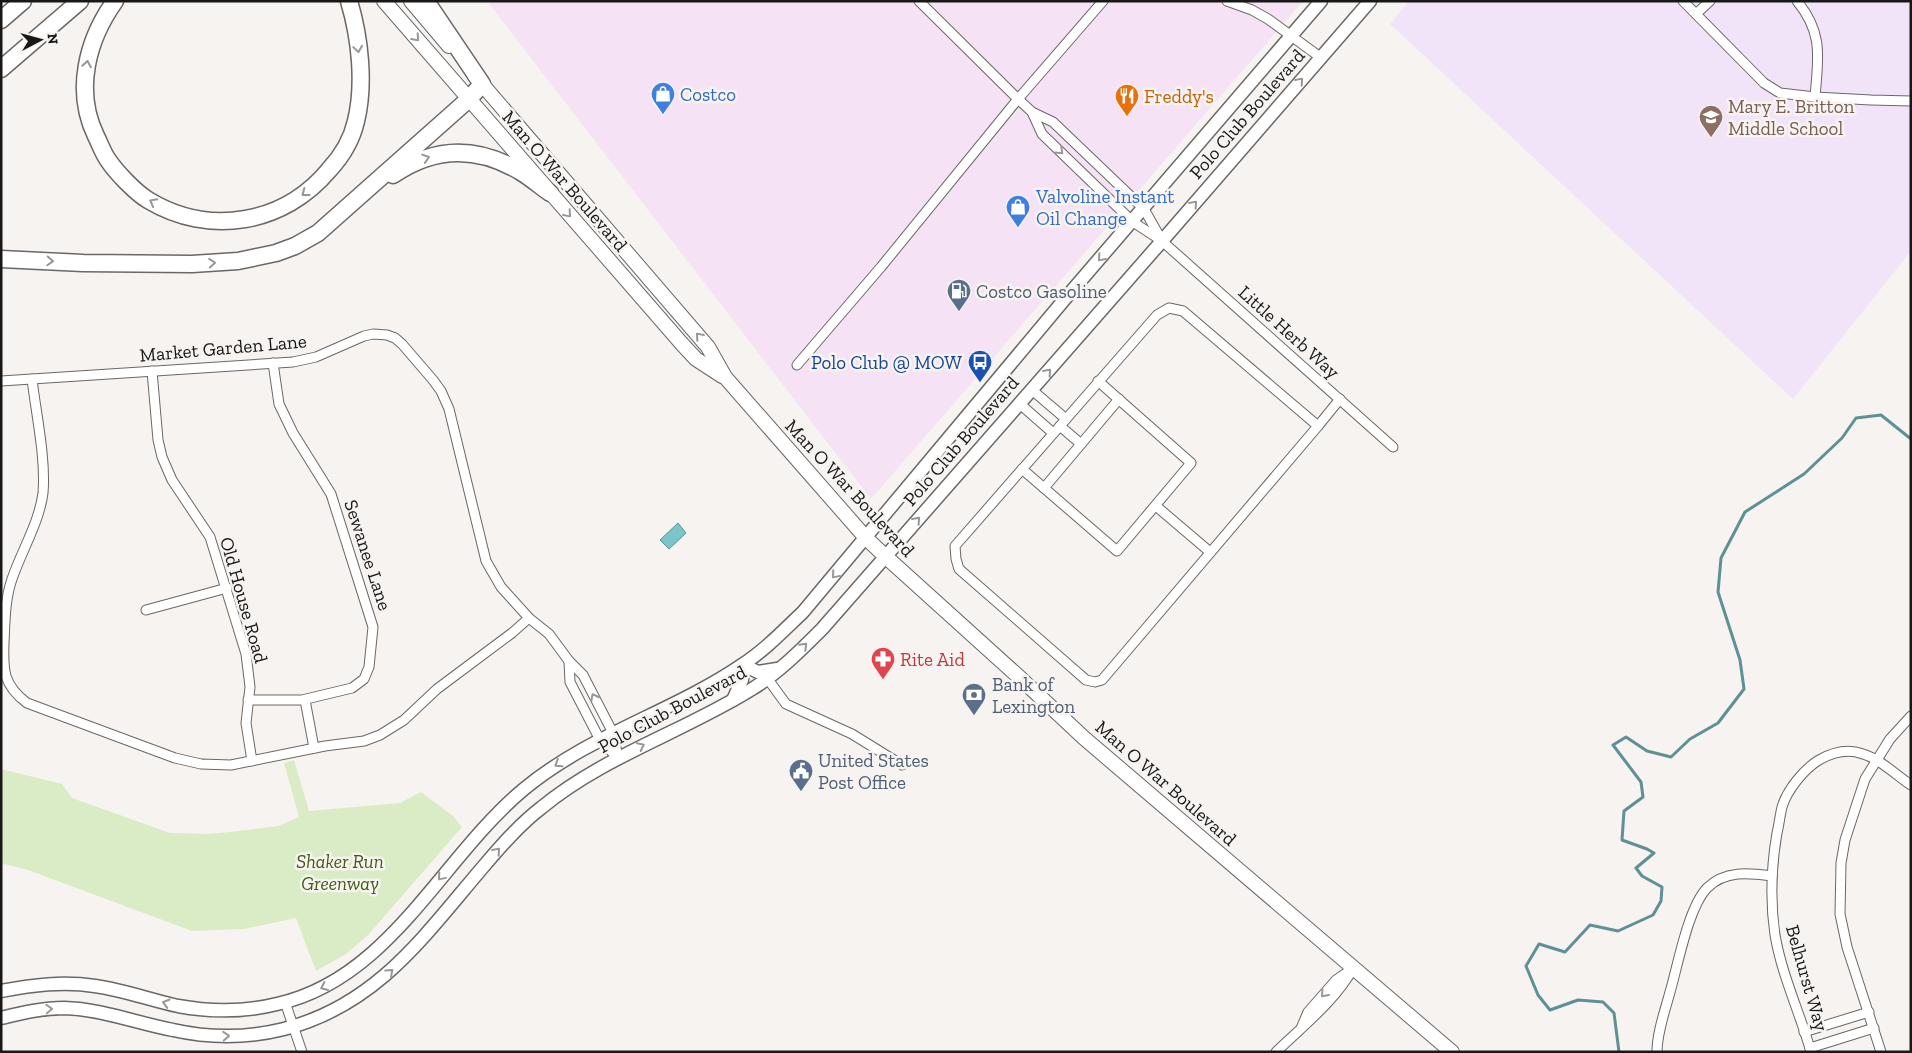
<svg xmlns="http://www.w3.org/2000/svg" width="1912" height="1053" font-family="'Zilla Slab',serif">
	<rect width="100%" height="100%" fill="#f6f3f1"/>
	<path fill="#f5e3f5" d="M 487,1 L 1303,1 L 871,499 Z"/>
	<path fill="#f2e4f8" d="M 1409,1 L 1911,1 L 1911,251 L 1793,399 L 1390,24 Z"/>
	<path fill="#daecc5" d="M 294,760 L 309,811 L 400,803 L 421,792 L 453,816 L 462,827 L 369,934 L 346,954 L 316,971 L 296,918 L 244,929 L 192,931 L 28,870 L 1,863 L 1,769 L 62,784 L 72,798 L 170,833 L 206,834 L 231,832 L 278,826 L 299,817 L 284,763 Z"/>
	<path fill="#7bc4ca" stroke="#5e9095" d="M 678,523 L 686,533 L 669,549 L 660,540 Z"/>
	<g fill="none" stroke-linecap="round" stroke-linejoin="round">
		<path stroke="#5e9095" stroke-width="3" d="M 1619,1052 L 1614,1013 L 1603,1002 L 1578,1000 L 1550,1010 L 1538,995 L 1526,966 L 1539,944 L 1565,952 L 1590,925 L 1618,931 L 1653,915 L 1661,901 L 1662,887 L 1642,876 L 1636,868 L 1654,853 L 1647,849 L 1622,840 L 1624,811 L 1643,797 L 1641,782 L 1613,745 L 1626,737 L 1647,751 L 1671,757 L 1690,739 L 1718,723 L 1744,689 L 1740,660 L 1718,592 L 1721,558 L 1745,512 L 1804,474 L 1842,438 L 1856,418 L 1881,415 L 1911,439"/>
		<defs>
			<g id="street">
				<path d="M 919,1 L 1018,99 L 1032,112 L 1053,122 L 1144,209 L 1161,239"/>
				<path d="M 1227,1 L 1252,10 L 1268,19 L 1320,57"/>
				<path d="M 1683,1 L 1764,83 L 1780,93 L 1815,97 C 1818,58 1824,34 1797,1"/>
				<path d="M 1696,14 L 1710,1"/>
				<path d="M 1815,97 L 1871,100 L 1911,101"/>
				<path d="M 1032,112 L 1042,134 L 1133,222 L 1162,241 L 1393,447"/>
				<path d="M 1169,308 L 1183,311 L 1318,426 L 1102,680 L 1095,682 L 1086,680 L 959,569 L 956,559 L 955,546 L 1157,315 Z"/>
				<path d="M 797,365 L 881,267 L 1018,99 L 1103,1"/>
				<path d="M 152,371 L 158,440 L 162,457 L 172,480 L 210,537 L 246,654 L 250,687 L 246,723 L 252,761"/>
				<path d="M 32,379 C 36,414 46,458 43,493 C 39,523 22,550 12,579 C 5,599 5,621 4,643 C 3,670 3,685 27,703 L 175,758 L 201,764 L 231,765 L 325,746 L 364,741 L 380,735 L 404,720 L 437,689 L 512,633 L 529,618"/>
				<path d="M 1,381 L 293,362 L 316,357 L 364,336 L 373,334 L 387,335 L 395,338 L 402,344 L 433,380 L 441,391 L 449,409 L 486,561 L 501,587 L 529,618 L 549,634 L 569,661 L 583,675 L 613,733 L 618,758"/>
				<path d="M 1032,390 L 1066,419"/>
				<path d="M 1020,404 L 1053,433"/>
				<path d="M 1060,426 L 1081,444"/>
				<path d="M 1318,426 L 1340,399"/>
				<path d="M 1022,469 L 1117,551 L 1191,463 L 1098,381"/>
				<path d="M 1044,488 L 1119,399"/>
				<path d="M 1156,506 L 1210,552"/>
				<path d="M 146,610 L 227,588"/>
				<path d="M 569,661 L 570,682 L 600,740 L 618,758"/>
				<path d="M 767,678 L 786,704 L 852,734 L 902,765"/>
				<path d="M 248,700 L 302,700 L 352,688 L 364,679 L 369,667 L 373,627 L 331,494 L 293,433 L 279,404 L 273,363"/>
				<path d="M 305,700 L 314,748"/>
				<path d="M 285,1002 L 302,1052"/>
				<path d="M 1302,1026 L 1308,1012 L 1336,980 L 1352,969"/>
				<path d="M 1804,1032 L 1869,1012"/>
				<path d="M 1810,1048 L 1874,1028"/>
				<path d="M 1276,1052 C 1304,1025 1335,1001 1354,967"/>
				<path d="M 1657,1052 C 1657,1032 1665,1011 1670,992 C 1678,965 1688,908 1707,888 C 1725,870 1749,873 1772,876"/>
				<path d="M 1811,1052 C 1800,1013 1782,976 1775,935 C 1770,901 1771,868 1777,833 C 1779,825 1780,815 1782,807 C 1787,790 1804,769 1819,760 C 1833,752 1847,748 1863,754 C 1880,759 1896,775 1911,785"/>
				<path d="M 1881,1052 L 1847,947 L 1840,914 L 1841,863 L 1845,840 L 1865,779 L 1890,739 L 1911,716"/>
			</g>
			<g id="secondary">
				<path d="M 733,700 L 742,680 L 743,665 L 758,672 L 777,669"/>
				<path d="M 1,991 C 33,985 63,981 95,986 C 124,990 150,1000 178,1006 C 211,1012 245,1012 277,1004 C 390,979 441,858 524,789 C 589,735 673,712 742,665 C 765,650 783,631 803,612 L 1064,300 L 1321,1"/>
				<path d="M 1,1018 C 22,1013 42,1008 64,1008 C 102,1009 136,1023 173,1030 C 209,1038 248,1038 284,1029 C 377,1005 424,936 483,867 C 501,846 519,825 541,808 C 604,756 683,732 752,689 C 778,673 800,651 822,629 L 1162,241 L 1370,1"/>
			</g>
			<g id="primary">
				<path d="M 384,1 L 682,344 L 696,359 L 722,376"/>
				<path d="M 411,1 L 449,46"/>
				<path d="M 475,76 L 708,347 L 725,377 L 866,538 L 885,556 L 1019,677 L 1084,738 L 1452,1052"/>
			</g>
			<g id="highway">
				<path d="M 115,1 C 87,40 74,91 96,136 C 100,144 103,153 108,160 C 116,172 135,192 148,200 C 209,237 284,224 329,170 C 341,157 352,139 356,121 C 365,84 360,38 349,1"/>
				<path d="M 1,20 L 23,1"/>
				<path d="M 1,69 L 80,1"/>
				<path d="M 393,175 C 435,146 478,146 521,172 C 531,178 540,186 550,193"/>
				<path d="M 1,259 L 83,263 L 192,264 L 238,261 L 276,253 L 295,246 L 318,233 L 469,99 L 482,84 L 426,1"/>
			</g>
		</defs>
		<use href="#street" stroke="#6a6866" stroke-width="11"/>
		<use href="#secondary" stroke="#6a6866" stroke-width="15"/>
		<use href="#primary" stroke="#6a6866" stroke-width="16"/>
		<use href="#highway" stroke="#6a6866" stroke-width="19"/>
		<use href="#street" stroke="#fff" stroke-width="9"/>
		<use href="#secondary" stroke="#fff" stroke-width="12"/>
		<use href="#primary" stroke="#fff" stroke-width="14"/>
		<use href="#highway" stroke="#fff" stroke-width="16"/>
	</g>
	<defs><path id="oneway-chevron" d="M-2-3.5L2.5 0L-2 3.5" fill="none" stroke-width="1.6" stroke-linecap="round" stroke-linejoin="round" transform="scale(1.25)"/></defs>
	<g stroke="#989797">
		<use href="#oneway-chevron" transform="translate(416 38) rotate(49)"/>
		<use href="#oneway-chevron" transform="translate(358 49) rotate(82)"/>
		<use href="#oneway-chevron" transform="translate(87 64) rotate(-81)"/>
		<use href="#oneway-chevron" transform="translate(1300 81) rotate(-49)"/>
		<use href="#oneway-chevron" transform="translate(1060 151) rotate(44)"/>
		<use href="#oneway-chevron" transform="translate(426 158) rotate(-18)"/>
		<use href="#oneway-chevron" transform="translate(305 193) rotate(143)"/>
		<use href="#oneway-chevron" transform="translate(153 202) rotate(-152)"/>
		<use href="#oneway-chevron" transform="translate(1194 204) rotate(-49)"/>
		<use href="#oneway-chevron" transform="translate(568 214) rotate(49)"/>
		<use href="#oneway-chevron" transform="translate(1101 258) rotate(131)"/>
		<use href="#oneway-chevron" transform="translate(50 261) rotate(3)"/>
		<use href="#oneway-chevron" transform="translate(212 263) rotate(-4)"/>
		<use href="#oneway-chevron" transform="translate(699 336) rotate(-131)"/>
		<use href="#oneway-chevron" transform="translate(1048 372) rotate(-49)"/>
		<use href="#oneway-chevron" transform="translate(917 520) rotate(-48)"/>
		<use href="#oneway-chevron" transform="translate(835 575) rotate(130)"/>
		<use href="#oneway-chevron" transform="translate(804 646) rotate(-45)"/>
		<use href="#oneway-chevron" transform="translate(594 697) rotate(-117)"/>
		<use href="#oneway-chevron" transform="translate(641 746) rotate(-26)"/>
		<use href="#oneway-chevron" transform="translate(558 764) rotate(147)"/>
		<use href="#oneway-chevron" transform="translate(497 851) rotate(-49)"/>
		<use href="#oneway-chevron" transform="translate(441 877) rotate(130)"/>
		<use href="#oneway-chevron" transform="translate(390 972) rotate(-42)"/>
		<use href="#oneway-chevron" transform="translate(324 987) rotate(155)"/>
		<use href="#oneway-chevron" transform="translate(1324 994) rotate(132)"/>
		<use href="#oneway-chevron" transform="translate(166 1003) rotate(-164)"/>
		<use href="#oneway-chevron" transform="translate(49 1009) rotate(-3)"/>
		<use href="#oneway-chevron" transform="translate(226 1036) rotate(-4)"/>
	</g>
	<defs>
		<symbol id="shop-pin" viewBox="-11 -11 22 30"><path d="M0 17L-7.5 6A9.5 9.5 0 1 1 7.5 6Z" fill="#3f7fe0" stroke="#f6f3f1"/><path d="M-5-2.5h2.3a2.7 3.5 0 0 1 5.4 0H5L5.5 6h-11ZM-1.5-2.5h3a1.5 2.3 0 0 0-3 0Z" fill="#fff"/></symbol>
		<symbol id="restaurant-pin" viewBox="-11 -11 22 30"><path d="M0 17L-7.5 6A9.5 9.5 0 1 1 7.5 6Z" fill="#e8710a" stroke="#f6f3f1"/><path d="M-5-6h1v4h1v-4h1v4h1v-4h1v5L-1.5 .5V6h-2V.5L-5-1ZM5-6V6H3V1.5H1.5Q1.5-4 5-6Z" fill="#fff"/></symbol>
		<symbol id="school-pin" viewBox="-11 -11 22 30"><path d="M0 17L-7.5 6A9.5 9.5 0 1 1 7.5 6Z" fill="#8d6e63" stroke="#f6f3f1"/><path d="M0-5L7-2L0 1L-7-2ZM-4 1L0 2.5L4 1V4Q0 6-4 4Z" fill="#fff"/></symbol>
		<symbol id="fuel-pin" viewBox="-11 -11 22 30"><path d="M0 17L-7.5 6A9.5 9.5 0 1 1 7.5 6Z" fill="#5c6f8a" stroke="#f6f3f1"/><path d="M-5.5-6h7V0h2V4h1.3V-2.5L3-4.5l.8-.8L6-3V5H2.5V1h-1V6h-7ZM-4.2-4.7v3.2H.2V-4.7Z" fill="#fff"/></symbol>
		<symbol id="bus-pin" viewBox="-11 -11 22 30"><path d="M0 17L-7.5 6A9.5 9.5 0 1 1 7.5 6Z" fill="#1a4fb4" stroke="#f6f3f1"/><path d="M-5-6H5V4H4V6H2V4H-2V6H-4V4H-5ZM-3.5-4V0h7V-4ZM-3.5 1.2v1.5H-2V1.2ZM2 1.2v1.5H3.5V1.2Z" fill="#fff"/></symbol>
		<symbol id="pharmacy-pin" viewBox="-11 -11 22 30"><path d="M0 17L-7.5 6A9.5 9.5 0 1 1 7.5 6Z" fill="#e0444e" stroke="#f6f3f1"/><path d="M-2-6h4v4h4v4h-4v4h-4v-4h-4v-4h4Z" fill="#fff"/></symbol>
		<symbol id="bank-pin" viewBox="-11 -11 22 30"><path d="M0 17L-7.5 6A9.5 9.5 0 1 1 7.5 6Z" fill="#5c6f8a" stroke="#f6f3f1"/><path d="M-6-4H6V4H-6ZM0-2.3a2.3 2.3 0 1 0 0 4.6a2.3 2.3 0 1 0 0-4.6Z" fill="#fff"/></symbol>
		<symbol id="civic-pin" viewBox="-11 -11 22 30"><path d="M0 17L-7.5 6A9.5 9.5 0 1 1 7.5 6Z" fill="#5c6f8a" stroke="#f6f3f1"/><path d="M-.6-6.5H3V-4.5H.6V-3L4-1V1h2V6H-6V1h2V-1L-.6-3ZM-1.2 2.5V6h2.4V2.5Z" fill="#fff"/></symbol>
	</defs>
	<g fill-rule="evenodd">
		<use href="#shop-pin" x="649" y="80" width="28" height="38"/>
		<use href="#restaurant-pin" x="1113" y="82" width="28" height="38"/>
		<use href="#school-pin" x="1697" y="103" width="28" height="38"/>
		<use href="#shop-pin" x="1004" y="193" width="28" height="38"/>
		<use href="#fuel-pin" x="945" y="277" width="28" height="38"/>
		<use href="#bus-pin" x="966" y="348" width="28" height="38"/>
		<use href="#pharmacy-pin" x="869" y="645" width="28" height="38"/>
		<use href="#bank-pin" x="960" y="681" width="28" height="38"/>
		<use href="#civic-pin" x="787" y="757" width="28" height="38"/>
	</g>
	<g text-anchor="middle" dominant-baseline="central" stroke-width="5" stroke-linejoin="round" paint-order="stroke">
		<g font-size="19" fill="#366cbe" stroke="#f6f3f1" text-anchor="start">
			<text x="680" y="94">Costco</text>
			<text x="1036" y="196">Valvoline Instant<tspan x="1036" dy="22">Oil Change</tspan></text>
		</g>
		<g font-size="19" fill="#c56008" stroke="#f6f3f1" text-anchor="start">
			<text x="1144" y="96">Freddy's</text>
		</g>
		<g font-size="19" fill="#785e54" stroke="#f6f3f1" text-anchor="start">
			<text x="1728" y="106">Mary E. Britton<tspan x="1728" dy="22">Middle School</tspan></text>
		</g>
		<g font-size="19" fill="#191818" stroke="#f6f3f1">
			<text transform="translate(1247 114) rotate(-49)">Polo Club Boulevard</text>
			<text transform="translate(565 181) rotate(49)">Man O War Boulevard</text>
			<text transform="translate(1289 332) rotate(42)">Little Herb Way</text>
			<text transform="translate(223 348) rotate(-5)">Market Garden Lane</text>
			<text transform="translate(961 441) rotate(-49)">Polo Club Boulevard</text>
			<text transform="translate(850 488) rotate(47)">Man O War Boulevard</text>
			<text transform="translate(368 555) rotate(72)">Sewanee Lane</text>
			<text transform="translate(244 600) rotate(74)">Old House Road</text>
			<text transform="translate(672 709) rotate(-28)">Polo Club Boulevard</text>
			<text transform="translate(1166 783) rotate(41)">Man O War Boulevard</text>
			<text transform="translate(1807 978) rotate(74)">Belhurst Way</text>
		</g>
		<g font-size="19" fill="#4e5e75" stroke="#f6f3f1" text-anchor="start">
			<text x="976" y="291">Costco Gasoline</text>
			<text x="992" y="684">Bank of<tspan x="992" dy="22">Lexington</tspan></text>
			<text x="818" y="760">United States<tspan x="818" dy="22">Post Office</tspan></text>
		</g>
		<g font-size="19" fill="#164399" stroke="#f6f3f1" text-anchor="end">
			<text x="962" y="362">Polo Club @ MOW</text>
		</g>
		<g font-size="19" fill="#be3a42" stroke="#f6f3f1" text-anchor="start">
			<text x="900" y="659">Rite Aid</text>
		</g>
		<g font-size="19" font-style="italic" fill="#415b11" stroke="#f6f3f1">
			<text x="340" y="861">Shaker Run<tspan x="340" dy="22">Greenway</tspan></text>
		</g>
	</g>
	<rect width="1912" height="1053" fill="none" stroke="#191818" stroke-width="5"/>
	<g transform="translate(40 40) rotate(84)" stroke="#f6f3f1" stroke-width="4" paint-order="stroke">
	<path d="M0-4L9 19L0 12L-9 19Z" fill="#191818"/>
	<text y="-8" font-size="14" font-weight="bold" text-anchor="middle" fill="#191818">N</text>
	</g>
</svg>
